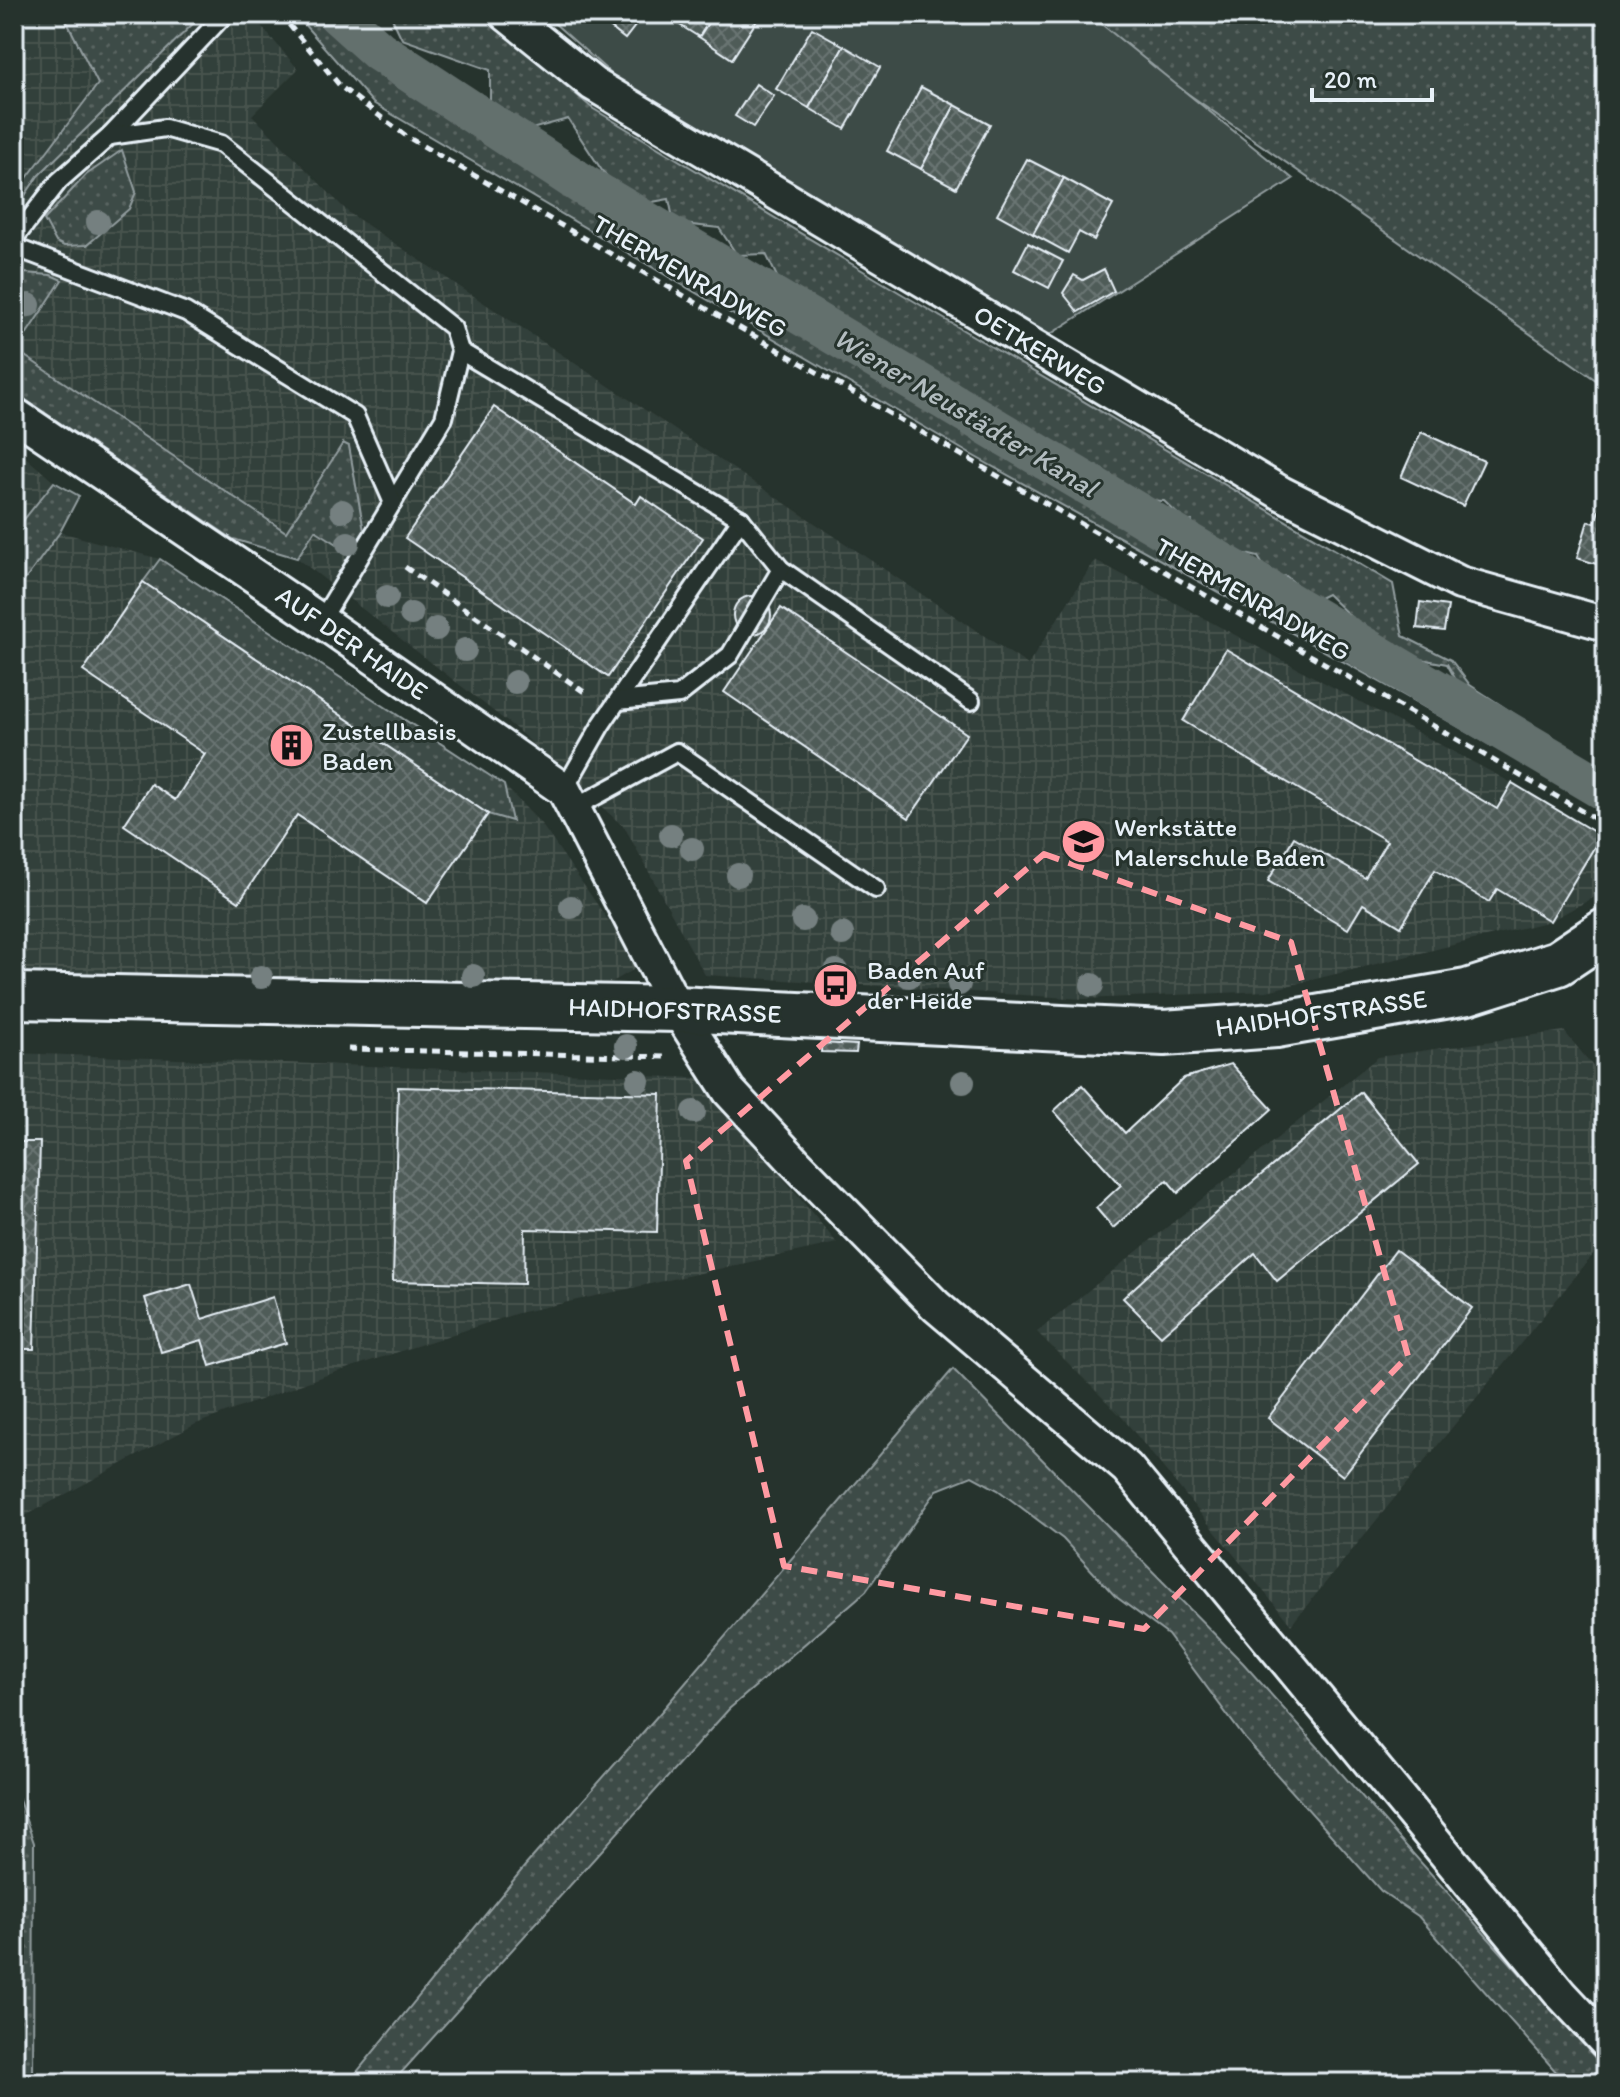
<svg xmlns="http://www.w3.org/2000/svg" width="1620" height="2097" font-family="Itim,sans-serif">
	<defs>
		<pattern id="industrial-grid" width="8" height="8" patternUnits="userSpaceOnUse" patternTransform="scale(2)"><rect width="8" height="8" fill="#333f3a"/><path d="M0 4h8M4 0v8" fill="none" stroke="#47524e"/></pattern>
		<pattern id="grass-dots" width="8" height="8" patternUnits="userSpaceOnUse" patternTransform="scale(2)"><rect width="8" height="8" fill="#3e4b47"/><path d="M2 2h.1M6 6h.1" fill="none" stroke="#5a6562" stroke-width="1.8" stroke-linecap="round"/></pattern>
		<pattern id="building-cross-hatch" width="8" height="8" patternUnits="userSpaceOnUse" patternTransform="scale(2)"><rect width="8" height="8" fill="#505c59"/><path d="M0 0l8 8M0 8l8-8" fill="none" stroke="#697472"/></pattern>
	</defs>
	<rect width="100%" height="100%" fill="#26332d"/>
	<filter id="ink" filterUnits="userSpaceOnUse"><feTurbulence type="fractalNoise" baseFrequency=".0125" numOctaves="2"/><feDisplacementMap in="SourceGraphic" scale="16" xChannelSelector="R" yChannelSelector="G"/><feConvolveMatrix kernelMatrix="1 2 1 2 8 2 1 2 1" color-interpolation-filters="sRGB"/></filter>
	<g filter="url(#ink)">
		<g fill="url(#industrial-grid)">
			<path d="M 14,14 L 251,14 L 298,69 L 252,115 L 349,213 L 1028,665 L 1095,560 L 1512,783 L 1601,836 L 1606,849 L 1606,891 L 1550,921 L 1267,991 L 1084,999 L 705,975 L 625,828 L 515,728 L 297,558 L 315,530 L 342,443 L 287,533 L 16,350 L 61,280 L 51,275 L 24,273 L 14,276 Z"/>
			<path d="M 22,454 L 54,482 L 14,532 L 14,458 Z"/>
			<path d="M 60,532 L 160,559 L 504,785 L 542,825 L 640,966 L 607,985 L 14,971 L 14,595 Z"/>
			<path d="M 1564,1031 L 1606,1082 L 1606,1239 L 1291,1625 L 1121,1416 L 1037,1332 L 1378,1057 Z"/>
			<path d="M 14,1053 L 700,1078 L 837,1243 L 518,1313 L 318,1378 L 196,1424 L 14,1522 Z"/>
		</g>
		<g fill="url(#grass-dots)" stroke="#939ea0" stroke-width="2">
			<path d="M 63,14 L 203,14 L 38,176 L 14,212 L 14,195 L 98,84 Z"/>
			<path d="M 295,14 L 316,14 L 379,69 L 616,214 L 622,222 L 682,247 L 696,268 L 730,280 L 860,354 L 956,417 L 1130,515 L 1188,563 L 1209,563 L 1465,709 L 1606,794 L 1606,812 L 1405,696 L 970,454 L 373,103 Z"/>
			<path d="M 390,14 L 482,14 L 592,108 L 880,281 L 1393,584 L 1403,636 L 1451,660 L 1470,685 L 1578,755 L 1606,770 L 1606,783 L 1535,743 L 1466,698 L 1447,664 L 1388,653 L 1327,594 L 1315,600 L 1286,576 L 1271,578 L 1258,557 L 1224,549 L 1192,530 L 1192,521 L 1185,521 L 1164,501 L 1136,500 L 840,330 L 782,287 L 766,254 L 737,255 L 719,228 L 674,223 L 669,199 L 636,205 L 603,172 L 568,119 L 528,130 L 490,101 L 490,70 L 402,39 Z"/>
			<path d="M 1087,14 L 1606,14 L 1606,387 L 1154,70 Z"/>
			<path d="M 122,150 L 136,192 L 129,209 L 87,245 L 64,246 L 56,242 L 44,220 L 86,175 Z"/>
			<path d="M 24,273 L 51,275 L 62,280 L 16,350 L 286,532 L 343,443 L 349,446 L 364,531 L 350,552 L 315,530 L 297,558 L 233,539 L 14,392 L 14,276 Z"/>
			<path d="M 54,482 L 79,496 L 60,532 L 14,595 L 14,532 Z"/>
			<path d="M 160,559 L 504,785 L 512,821 L 488,814 L 143,582 Z"/>
			<path d="M 953,1369 L 1243,1663 L 1606,2070 L 1606,2083 L 1566,2083 L 1418,1916 L 1381,1891 L 1246,1740 L 1168,1635 L 1115,1596 L 1063,1539 L 998,1490 L 972,1476 L 937,1490 L 866,1591 L 729,1709 L 392,2083 L 348,2083 L 525,1866 L 660,1713 Z"/>
			<path d="M 14,1786 L 34,1843 L 33,2083 L 14,2083 Z"/>
		</g>
		<path fill="#3e4b47" stroke="#939ea0" stroke-width="2" d="M 544,14 L 1089,14 L 1293,179 L 1046,337 L 981,296 L 635,95 Z"/>
		<g fill="none" stroke-linecap="round" stroke-linejoin="round">
			<path stroke="#636f6d" stroke-width="42" d="M 338,14 L 379,51 L 585,186 L 1606,791"/>
		</g>
		<g fill="url(#building-cross-hatch)" stroke="#e8f1f8" stroke-width="2">
			<path d="M 615,14 L 638,14 L 642,17 L 625,39 L 607,25 Z"/>
			<path d="M 668,14 L 714,14 L 699,37 L 667,17 Z"/>
			<path d="M 714,14 L 761,14 L 732,59 L 699,37 Z"/>
			<path d="M 812,28 L 844,46 L 809,108 L 776,89 Z"/>
			<path d="M 844,46 L 880,67 L 845,129 L 809,108 Z"/>
			<path d="M 756,84 L 774,96 L 753,127 L 735,116 Z"/>
			<path d="M 921,87 L 955,105 L 921,169 L 887,151 Z"/>
			<path d="M 955,105 L 990,124 L 956,188 L 921,169 Z"/>
			<path d="M 1027,159 L 1064,178 L 1033,234 L 997,214 Z"/>
			<path d="M 1064,178 L 1113,205 L 1094,240 L 1079,232 L 1068,253 L 1033,234 Z"/>
			<path d="M 1028,243 L 1063,261 L 1049,288 L 1014,270 Z"/>
			<path d="M 1104,269 L 1114,291 L 1078,312 L 1063,293 L 1074,275 L 1083,280 Z"/>
			<path d="M 494,407 L 636,504 L 641,496 L 703,538 L 608,677 L 405,538 Z"/>
			<path d="M 1421,432 L 1484,461 L 1463,506 L 1401,477 Z"/>
			<path d="M 1604,493 L 1606,493 L 1606,567 L 1577,558 L 1588,521 L 1595,523 Z"/>
			<path d="M 143,582 L 488,814 L 427,903 L 297,815 L 239,902 L 124,825 L 151,784 L 175,800 L 205,754 L 83,671 Z"/>
			<circle cx="752" cy="615" r="19"/>
			<path d="M 1420,602 L 1448,606 L 1444,631 L 1417,628 Z"/>
			<path d="M 781,608 L 967,734 L 909,818 L 724,692 Z"/>
			<path d="M 1226,649 L 1497,809 L 1512,783 L 1601,836 L 1550,921 L 1497,889 L 1489,902 L 1435,870 L 1401,927 L 1363,904 L 1348,929 L 1268,881 L 1294,837 L 1365,878 L 1387,841 L 1183,721 Z"/>
			<path d="M 821,1043 L 857,1045 L 856,1053 L 821,1052 Z"/>
			<path d="M 1231,1064 L 1272,1109 L 1178,1193 L 1167,1180 L 1113,1228 L 1096,1208 L 1121,1185 L 1054,1111 L 1082,1085 L 1125,1133 L 1184,1078 Z"/>
			<path d="M 398,1087 L 661,1094 L 657,1232 L 525,1229 L 524,1284 L 393,1281 Z"/>
			<path d="M 1361,1092 L 1419,1164 L 1277,1281 L 1255,1253 L 1161,1336 L 1123,1298 L 1219,1210 Z"/>
			<path d="M 14,1142 L 40,1142 L 34,1349 L 14,1349 Z"/>
			<path d="M 1396,1250 L 1472,1308 L 1343,1476 L 1268,1418 Z"/>
			<path d="M 191,1284 L 202,1319 L 273,1297 L 286,1343 L 210,1366 L 202,1340 L 161,1352 L 145,1298 Z"/>
		</g>
		<g fill="none" stroke-linecap="round" stroke-linejoin="round">
			<defs>
				<g id="lane">
					<path d="M 110,136 L 225,14"/>
					<path d="M 14,239 L 59,181 L 110,136 L 165,128 L 221,144 L 453,328 L 460,351 L 444,418 L 321,621"/>
					<path d="M 14,247 L 186,312 L 355,416 L 393,503"/>
					<path d="M 460,351 L 741,519 L 601,725 L 564,790"/>
					<path d="M 781,569 L 971,701"/>
					<path d="M 618,701 L 679,695 L 730,655 L 781,569 L 741,519"/>
					<path d="M 574,808 L 677,752 L 876,889"/>
				</g>
				<g id="street">
					<path d="M 506,14 L 593,84 L 1281,493 L 1460,583 L 1606,624"/>
					<path d="M 14,414 L 321,621 L 564,790 L 677,1009 L 729,1091 L 794,1161 L 936,1306 L 1127,1468 L 1562,1995 L 1606,2042"/>
				</g>
				<path id="secondary" d="M 14,996 L 677,1009 L 1164,1033 L 1276,1025 L 1467,992 L 1558,963 L 1606,931"/>
			</defs>
			<use href="#lane" stroke="#e8f1f8" stroke-width="22"/>
			<use href="#street" stroke="#e8f1f8" stroke-width="38"/>
			<use href="#secondary" stroke="#e8f1f8" stroke-width="50"/>
			<g stroke="#e8f1f8" stroke-width="5" stroke-dasharray="8 6" stroke-linecap="butt">
				<path d="M 280,14 L 341,87 L 409,138 L 1601,822 L 1606,827"/>
				<path d="M 405,567 L 587,694"/>
				<path d="M 348,1049 L 666,1057"/>
			</g>
			<use href="#lane" stroke="#26332d" stroke-width="16"/>
			<use href="#street" stroke="#26332d" stroke-width="32"/>
			<use href="#secondary" stroke="#26332d" stroke-width="44"/>
		</g>
		<g fill="#758080">
			<circle cx="98" cy="222" r="12"/>
			<circle cx="29" cy="305" r="12"/>
			<circle cx="342" cy="511" r="12"/>
			<circle cx="348" cy="543" r="12"/>
			<circle cx="387" cy="597" r="12"/>
			<circle cx="411" cy="614" r="12"/>
			<circle cx="436" cy="629" r="12"/>
			<circle cx="465" cy="650" r="12"/>
			<circle cx="515" cy="682" r="12"/>
			<circle cx="671" cy="835" r="12"/>
			<circle cx="692" cy="849" r="12"/>
			<circle cx="738" cy="875" r="12"/>
			<circle cx="571" cy="907" r="12"/>
			<circle cx="803" cy="920" r="12"/>
			<circle cx="842" cy="934" r="12"/>
			<circle cx="836" cy="971" r="12"/>
			<circle cx="473" cy="976" r="12"/>
			<circle cx="909" cy="976" r="12"/>
			<circle cx="261" cy="977" r="12"/>
			<circle cx="959" cy="984" r="12"/>
			<circle cx="1092" cy="985" r="12"/>
			<circle cx="626" cy="1046" r="12"/>
			<circle cx="638" cy="1081" r="12"/>
			<circle cx="963" cy="1082" r="12"/>
			<circle cx="694" cy="1112" r="12"/>
		</g>
	</g>
	<path fill="none" stroke="#ff9aa2" stroke-width="6" stroke-dasharray="16 10" stroke-linejoin="round" d="M 1044,854 L 1291,942 L 1408,1356 L 1144,1629 L 784,1566 L 686,1161 Z"/>
	<defs>
		<symbol id="building-disc" viewBox="-11 -11 22 22"><circle r="9.5" fill="#ff9aa2" stroke="#26332d"/><path d="M-4-6H4V6H1V3H-1V6H-4ZM-2.5-4.3h1.7v1.8h-1.7ZM.8-4.3h1.7v1.8H.8ZM-2.5-1h1.7V.8h-1.7ZM.8-1h1.7V.8H.8Z" fill="#111"/></symbol>
		<symbol id="school-disc" viewBox="-11 -11 22 22"><circle r="9.5" fill="#ff9aa2" stroke="#26332d"/><path d="M0-5L7-2L0 1L-7-2ZM-4 1L0 2.5L4 1V4Q0 6-4 4Z" fill="#111"/></symbol>
		<symbol id="bus-disc" viewBox="-11 -11 22 22"><circle r="9.5" fill="#ff9aa2" stroke="#26332d"/><path d="M-5-6H5V4H4V6H2V4H-2V6H-4V4H-5ZM-3.5-4V0h7V-4ZM-3.5 1.2v1.5H-2V1.2ZM2 1.2v1.5H3.5V1.2Z" fill="#111"/></symbol>
	</defs>
	<g fill-rule="evenodd">
		<use href="#building-disc" x="266" y="720" width="51" height="51"/>
		<use href="#school-disc" x="1058" y="816" width="51" height="51"/>
		<use href="#bus-disc" x="810" y="960" width="51" height="51"/>
	</g>
	<g text-anchor="middle" dominant-baseline="central" stroke-width="6" stroke-linejoin="round" paint-order="stroke">
		<g font-size="26" fill="#e8f1f8" stroke="#26332d">
			<text transform="translate(690 276) rotate(30)">THERMENRADWEG</text>
			<text transform="translate(1040 350) rotate(31)">OETKERWEG</text>
			<text transform="translate(1253 599) rotate(30)">THERMENRADWEG</text>
			<text transform="translate(352 643) rotate(35)">AUF DER HAIDE</text>
			<text transform="translate(675 1010) rotate(2)">HAIDHOFSTRASSE</text>
			<text transform="translate(1321 1013) rotate(-8)">HAIDHOFSTRASSE</text>
		</g>
		<g font-size="26" fill="#e8f1f8" stroke="#26332d" text-anchor="start">
			<text x="322" y="731">Zustellbasis<tspan x="322" dy="30">Baden</tspan></text>
			<text x="1114" y="827">Werkstätte<tspan x="1114" dy="30">Malerschule Baden</tspan></text>
			<text x="867" y="970">Baden Auf<tspan x="867" dy="30">der Heide</tspan></text>
		</g>
		<g font-size="28" font-style="italic" fill="#b3bdc0" stroke="#26332d">
			<text transform="translate(966 412) rotate(31)">Wiener Neustädter Kanal</text>
		</g>
	</g>
	<rect width="1620" height="2097" fill="none" stroke="#26332d" stroke-width="48"/>
	<rect x="24" y="24" width="1572" height="2049" fill="none" stroke="#e8f1f8" stroke-width="3" filter="url(#ink)"/>
	<path d="M1312 88v12h120v-12" fill="none" stroke="#e8f1f8" stroke-width="4"/>
	<text x="1324" y="88" font-size="24" fill="#e8f1f8" stroke="#26332d" stroke-width="6" paint-order="stroke">20 m</text>
</svg>
